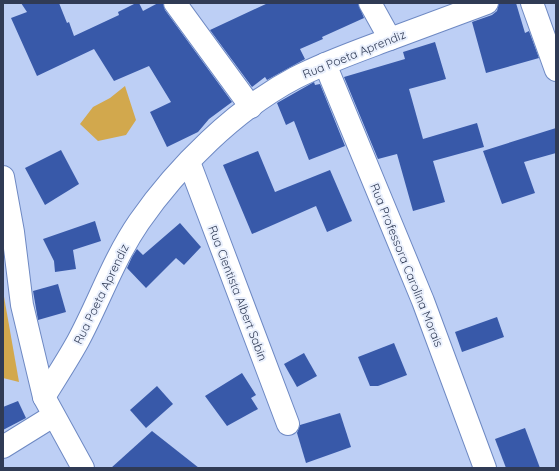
<svg xmlns="http://www.w3.org/2000/svg" width="559" height="471" font-family="Quicksand,sans-serif">
	<rect width="100%" height="100%" fill="#bdcff5"/>
	<g fill="#d2a84d">
		<path d="M 125,86 L 136,120 L 126,135 L 98,141 L 80,124 L 93,107 L 110,98 Z"/>
		<path d="M 3,291 L 19,382 L 3,378 Z"/>
	</g>
	<g fill="#3859a9">
		<path d="M 21,3 L 59,3 L 67,23 L 69,22 L 74,36 L 119,15 L 118,12 L 136,3 L 139,3 L 143,11 L 158,3 L 163,3 L 165,10 L 232,102 L 209,119 L 198,132 L 167,147 L 150,112 L 171,102 L 149,66 L 114,81 L 94,49 L 37,76 L 11,18 L 27,12 Z"/>
		<path d="M 268,3 L 358,3 L 364,18 L 322,37 L 323,39 L 300,49 L 305,59 L 267,80 L 265,77 L 252,87 L 210,30 Z"/>
		<path d="M 499,3 L 516,3 L 525,33 L 529,31 L 539,58 L 486,73 L 472,22 L 492,15 L 497,11 Z"/>
		<path d="M 435,42 L 446,79 L 409,89 L 423,139 L 477,123 L 484,147 L 433,161 L 445,202 L 413,211 L 397,154 L 378,159 L 344,77 L 405,59 L 403,52 Z"/>
		<path d="M 314,82 L 315,85 L 320,84 L 345,146 L 309,160 L 294,121 L 286,125 L 277,103 Z"/>
		<path d="M 556,128 L 556,153 L 524,162 L 535,193 L 502,204 L 483,151 Z"/>
		<path d="M 61,150 L 79,184 L 45,205 L 25,168 Z"/>
		<path d="M 258,151 L 275,192 L 330,170 L 352,221 L 327,232 L 316,206 L 252,234 L 223,165 Z"/>
		<path d="M 95,221 L 101,241 L 73,250 L 76,269 L 55,272 L 54,261 L 43,239 Z"/>
		<path d="M 180,223 L 201,247 L 184,265 L 176,258 L 146,288 L 127,268 L 132,257 L 137,249 L 143,255 Z"/>
		<path d="M 58,284 L 66,312 L 38,320 L 33,291 Z"/>
		<path d="M 497,317 L 504,337 L 462,352 L 455,332 Z"/>
		<path d="M 394,343 L 407,375 L 378,386 L 370,386 L 358,357 Z"/>
		<path d="M 304,353 L 317,376 L 297,387 L 284,364 Z"/>
		<path d="M 242,373 L 256,395 L 251,398 L 258,409 L 227,426 L 205,396 Z"/>
		<path d="M 157,386 L 173,404 L 146,428 L 130,410 Z"/>
		<path d="M 18,401 L 26,418 L 3,430 L 3,407 Z"/>
		<path d="M 340,413 L 351,447 L 306,463 L 297,433 L 300,425 Z"/>
		<path d="M 525,428 L 540,468 L 506,468 L 495,439 Z"/>
		<path d="M 152,431 L 199,468 L 111,468 Z"/>
	</g>
	<g fill="none" stroke-linecap="round" stroke-linejoin="round">
		<defs>
			<g id="minor">
				<path d="M 175,3 L 251,107"/>
				<path d="M 370,3 L 390,39"/>
				<path d="M 532,3 L 556,70"/>
				<path d="M 325,64 L 423,301 L 485,468"/>
				<path d="M 189,162 L 288,424"/>
				<path d="M 3,447 L 53,416"/>
			</g>
			<path id="tertiary" d="M 44,397 C 55,379 67,361 78,341 C 99,302 113,260 139,222 C 177,167 236,109 295,78 C 326,62 358,51 390,39 C 423,27 455,15 487,3"/>
			<path id="secondary" d="M 3,177 L 13,232 L 22,305 L 44,397 L 83,468"/>
		</defs>
		<use href="#minor" stroke="#6e89c3" stroke-width="24"/>
		<use href="#tertiary" stroke="#6e89c3" stroke-width="24"/>
		<use href="#secondary" stroke="#6e89c3" stroke-width="24"/>
		<use href="#minor" stroke="#fff" stroke-width="22"/>
		<use href="#tertiary" stroke="#fff" stroke-width="22"/>
		<use href="#secondary" stroke="#fff" stroke-width="22"/>
	</g>
	<g text-anchor="middle" dominant-baseline="central" stroke-width="4" stroke-linejoin="round" paint-order="stroke">
		<g font-size="12" fill="#303b55" stroke="#eaf0fd">
			<text transform="translate(354 54) rotate(-22)">Rua Poeta Aprendiz</text>
			<text transform="translate(407 265) rotate(68)">Rua Professora Carolina Morais</text>
			<text transform="translate(238 293) rotate(69)">Rua Cientista Albert Sabin</text>
			<text transform="translate(101 294) rotate(-64)">Rua Poeta Aprendiz</text>
		</g>
	</g>
	<rect width="559" height="471" fill="none" stroke="#303b55" stroke-width="8"/>
</svg>
